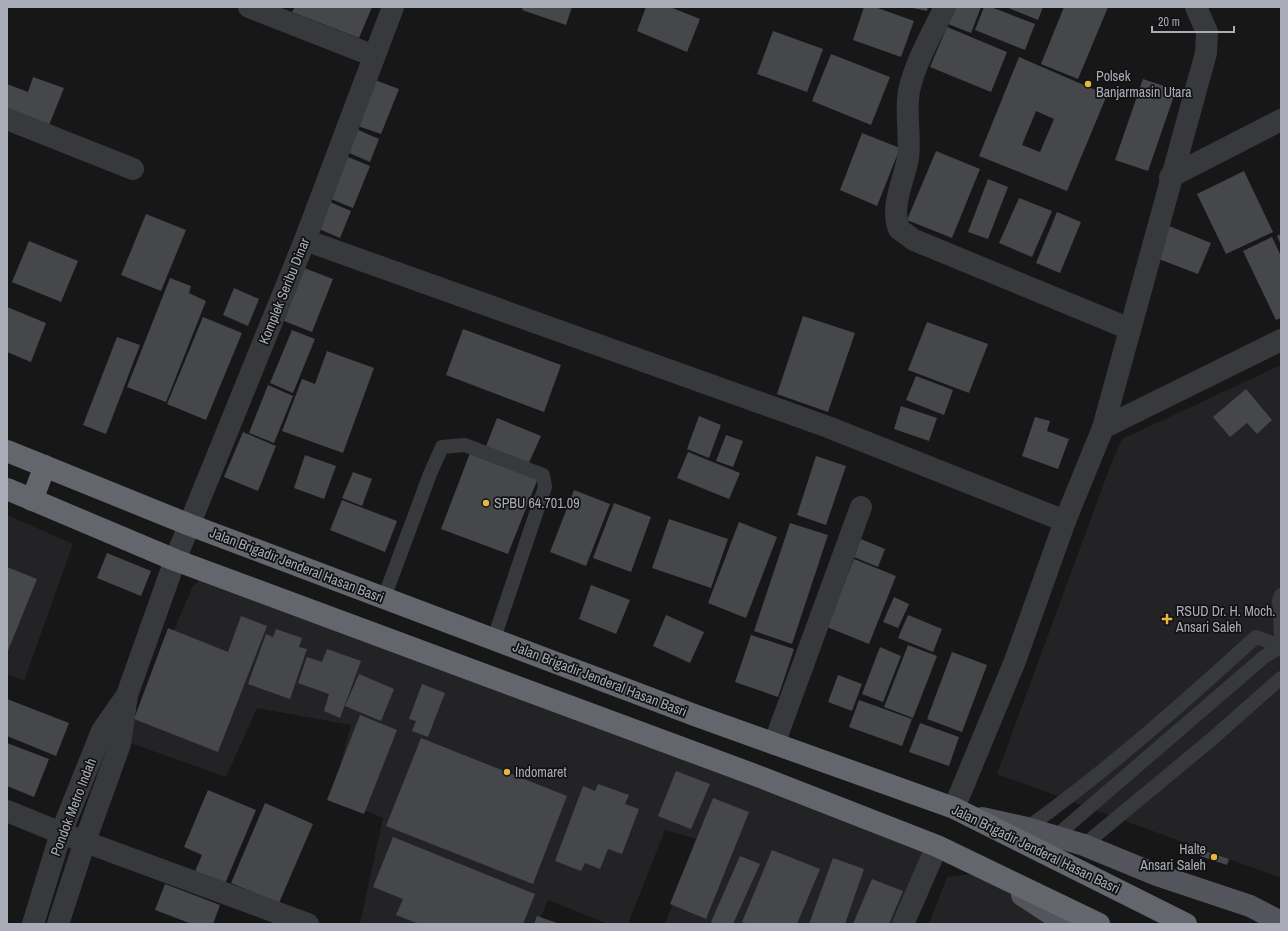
<svg xmlns="http://www.w3.org/2000/svg" width="1288" height="931" font-family="'Archivo Narrow',sans-serif">
	<rect width="100%" height="100%" fill="#171718"/>
	<g fill="#232325">
		<path d="M 1281,365 L 1281,878 L 997,774 L 1111,464 L 1122,439 Z"/>
		<path d="M 7,515 L 73,544 L 24,681 L 7,674 Z"/>
		<path d="M 208,573 L 925,851 L 912,924 L 665,924 L 697,839 L 665,830 L 628,924 L 608,924 L 548,900 L 538,924 L 360,923 L 383,818 L 331,797 L 351,725 L 257,708 L 226,777 L 125,741 L 193,586 Z"/>
		<path d="M 972,874 L 1073,924 L 929,924 L 947,877 Z"/>
	</g>
	<g fill="#46474b" fill-rule="evenodd">
		<path d="M 295,7 L 372,7 L 359,38 L 292,12 Z"/>
		<path d="M 523,7 L 572,7 L 566,25 L 522,10 Z"/>
		<path d="M 646,7 L 670,7 L 700,19 L 687,52 L 637,31 Z"/>
		<path d="M 864,7 L 875,7 L 914,21 L 901,57 L 853,40 Z"/>
		<path d="M 908,7 L 928,7 L 927,11 Z"/>
		<path d="M 955,7 L 981,7 L 971,33 L 948,24 Z"/>
		<path d="M 984,7 L 991,7 L 1035,24 L 1025,50 L 975,30 Z"/>
		<path d="M 1006,7 L 1043,7 L 1038,20 Z"/>
		<path d="M 1064,7 L 1108,7 L 1078,79 L 1041,64 Z"/>
		<path d="M 947,27 L 1007,52 L 991,92 L 930,67 Z"/>
		<path d="M 773,31 L 823,49 L 807,92 L 757,74 Z"/>
		<path d="M 831,54 L 890,77 L 871,125 L 812,101 Z"/>
		<path d="M 1019,57 L 1107,95 L 1067,191 L 979,156 ZM 1036,111 L 1054,119 L 1040,152 L 1022,145 Z"/>
		<path d="M 33,77 L 64,88 L 49,125 L 7,109 L 7,84 L 28,92 Z"/>
		<path d="M 1143,79 L 1176,90 L 1148,171 L 1115,160 Z"/>
		<path d="M 375,80 L 399,89 L 381,134 L 358,126 Z"/>
		<path d="M 356,129 L 379,139 L 370,162 L 347,152 Z"/>
		<path d="M 862,133 L 900,148 L 877,206 L 840,190 Z"/>
		<path d="M 936,151 L 980,169 L 952,238 L 907,220 Z"/>
		<path d="M 348,157 L 370,166 L 353,208 L 331,199 Z"/>
		<path d="M 1244,171 L 1273,232 L 1226,254 L 1197,194 Z"/>
		<path d="M 988,179 L 1008,187 L 988,239 L 968,232 Z"/>
		<path d="M 1019,198 L 1052,211 L 1032,257 L 999,243 Z"/>
		<path d="M 330,202 L 351,211 L 340,238 L 319,229 Z"/>
		<path d="M 1057,212 L 1081,222 L 1060,273 L 1036,263 Z"/>
		<path d="M 146,214 L 186,230 L 161,291 L 121,275 Z"/>
		<path d="M 1169,226 L 1211,243 L 1198,274 L 1156,258 Z"/>
		<path d="M 1281,234 L 1281,245 L 1277,236 Z"/>
		<path d="M 1272,237 L 1281,256 L 1281,318 L 1276,320 L 1243,251 Z"/>
		<path d="M 29,241 L 78,261 L 61,302 L 12,282 Z"/>
		<path d="M 304,268 L 333,279 L 312,332 L 284,321 Z"/>
		<path d="M 170,278 L 191,286 L 189,293 L 206,301 L 166,402 L 127,387 Z"/>
		<path d="M 234,288 L 259,299 L 248,326 L 223,315 Z"/>
		<path d="M 7,307 L 46,323 L 31,362 L 7,352 Z"/>
		<path d="M 803,316 L 855,333 L 828,412 L 777,394 Z"/>
		<path d="M 203,317 L 242,333 L 206,420 L 167,404 Z"/>
		<path d="M 927,322 L 988,344 L 969,393 L 908,370 Z"/>
		<path d="M 463,329 L 561,365 L 544,412 L 446,375 Z"/>
		<path d="M 292,330 L 315,339 L 293,393 L 270,383 Z"/>
		<path d="M 117,337 L 140,345 L 106,434 L 83,425 Z"/>
		<path d="M 327,351 L 374,368 L 343,453 L 282,431 L 302,379 L 315,384 Z"/>
		<path d="M 916,376 L 953,390 L 944,415 L 906,400 Z"/>
		<path d="M 268,385 L 293,396 L 274,443 L 249,433 Z"/>
		<path d="M 1246,389 L 1272,420 L 1257,434 L 1247,423 L 1230,437 L 1213,417 Z"/>
		<path d="M 901,406 L 937,418 L 929,441 L 894,429 Z"/>
		<path d="M 699,416 L 721,425 L 709,458 L 687,449 Z"/>
		<path d="M 1035,417 L 1050,421 L 1047,431 L 1069,439 L 1058,469 L 1022,456 Z"/>
		<path d="M 497,418 L 541,436 L 527,467 L 485,449 Z"/>
		<path d="M 243,432 L 276,446 L 258,491 L 224,477 Z"/>
		<path d="M 726,435 L 743,441 L 733,467 L 716,461 Z"/>
		<path d="M 688,452 L 740,473 L 729,499 L 677,478 Z"/>
		<path d="M 470,453 L 538,478 L 508,554 L 441,529 Z"/>
		<path d="M 305,455 L 336,466 L 324,499 L 294,488 Z"/>
		<path d="M 816,456 L 846,466 L 826,525 L 797,515 Z"/>
		<path d="M 353,472 L 372,479 L 362,506 L 342,498 Z"/>
		<path d="M 574,490 L 610,504 L 586,566 L 550,552 Z"/>
		<path d="M 342,500 L 397,521 L 385,552 L 330,530 Z"/>
		<path d="M 614,503 L 651,517 L 631,572 L 593,558 Z"/>
		<path d="M 669,519 L 728,539 L 711,588 L 652,568 Z"/>
		<path d="M 739,522 L 777,537 L 746,618 L 708,603 Z"/>
		<path d="M 790,523 L 828,535 L 792,644 L 754,631 Z"/>
		<path d="M 861,539 L 885,549 L 878,567 L 854,557 Z"/>
		<path d="M 107,553 L 151,571 L 141,596 L 97,578 Z"/>
		<path d="M 854,559 L 896,576 L 869,644 L 827,627 Z"/>
		<path d="M 7,567 L 37,579 L 7,653 Z"/>
		<path d="M 591,585 L 630,600 L 616,634 L 579,619 Z"/>
		<path d="M 894,597 L 909,604 L 898,628 L 883,622 Z"/>
		<path d="M 666,615 L 704,632 L 690,663 L 653,646 Z"/>
		<path d="M 908,615 L 942,629 L 933,652 L 898,638 Z"/>
		<path d="M 241,616 L 267,626 L 218,752 L 134,719 L 168,628 L 228,652 Z"/>
		<path d="M 276,629 L 302,638 L 299,647 L 307,649 L 290,699 L 248,684 L 266,634 L 273,637 Z"/>
		<path d="M 751,635 L 794,649 L 778,697 L 735,682 Z"/>
		<path d="M 908,645 L 937,656 L 913,718 L 884,707 Z"/>
		<path d="M 880,647 L 901,656 L 883,702 L 862,694 Z"/>
		<path d="M 327,649 L 361,661 L 340,718 L 324,711 L 329,694 L 298,683 L 307,657 L 322,662 Z"/>
		<path d="M 952,652 L 987,665 L 962,732 L 927,719 Z"/>
		<path d="M 359,674 L 394,689 L 381,721 L 345,706 Z"/>
		<path d="M 838,675 L 862,684 L 852,711 L 828,702 Z"/>
		<path d="M 422,684 L 445,693 L 428,737 L 412,731 L 416,721 L 409,719 Z"/>
		<path d="M 7,699 L 69,723 L 56,756 L 7,736 Z"/>
		<path d="M 859,700 L 912,719 L 902,746 L 849,727 Z"/>
		<path d="M 360,715 L 397,730 L 364,814 L 327,800 Z"/>
		<path d="M 920,723 L 959,737 L 949,766 L 909,752 Z"/>
		<path d="M 421,738 L 567,796 L 533,884 L 386,826 Z"/>
		<path d="M 7,743 L 49,759 L 34,797 L 7,786 Z"/>
		<path d="M 676,771 L 710,784 L 691,829 L 658,816 Z"/>
		<path d="M 598,784 L 629,795 L 625,804 L 639,809 L 622,854 L 608,849 L 600,869 L 585,863 L 581,871 L 555,861 L 583,786 L 595,791 Z"/>
		<path d="M 208,790 L 256,810 L 224,886 L 194,874 L 202,855 L 184,847 Z"/>
		<path d="M 713,798 L 749,812 L 706,919 L 670,904 Z"/>
		<path d="M 265,803 L 313,824 L 279,903 L 231,883 Z"/>
		<path d="M 393,837 L 535,894 L 523,924 L 419,924 L 396,915 L 403,899 L 373,887 Z"/>
		<path d="M 772,850 L 820,869 L 797,924 L 747,924 L 742,922 Z"/>
		<path d="M 1202,850 L 1229,859 L 1227,865 L 1200,856 Z"/>
		<path d="M 740,856 L 760,864 L 733,924 L 715,924 L 711,922 Z"/>
		<path d="M 833,858 L 864,869 L 845,924 L 809,924 Z"/>
		<path d="M 872,879 L 903,891 L 889,924 L 853,924 Z"/>
		<path d="M 165,884 L 220,905 L 213,924 L 192,924 L 155,910 Z"/>
		<path d="M 537,916 L 560,924 L 534,924 Z"/>
	</g>
	<g fill="none" stroke-linecap="round" stroke-linejoin="round">
		<g stroke="#38393d" stroke-width="14">
			<path d="M 1281,595 L 1279,601 L 1281,634"/>
			<path d="M 384,598 L 430,474 L 442,447 L 465,445 L 543,475 L 545,487 L 494,638"/>
			<path d="M 1027,828 C 1108,770 1182,704 1256,637 L 1281,646"/>
			<path d="M 1056,836 L 1265,656 L 1281,647"/>
			<path d="M 1084,845 L 1212,739 L 1281,678"/>
		</g>
		<g stroke="#38393d" stroke-width="22">
			<path d="M 249,7 L 374,56"/>
			<path d="M 945,7 C 932,34 915,62 909,91 C 905,114 911,137 908,158 C 904,180 890,207 899,229 L 914,240 L 1130,329"/>
			<path d="M 7,119 L 133,169"/>
			<path d="M 1170,177 L 1281,120"/>
			<path d="M 305,240 L 828,427 L 1065,521"/>
			<path d="M 1103,428 L 1281,340"/>
			<path d="M 774,744 L 861,507"/>
			<path d="M 954,808 L 1015,661 L 1065,521 L 1103,428 L 1206,53 L 1207,32 L 1196,7"/>
			<path d="M 7,811 L 61,833 L 308,924"/>
			<path d="M 33,924 L 61,833 L 102,731 L 125,698"/>
			<path d="M 58,924 L 85,841 L 120,744 L 127,695 L 175,560 L 305,240 L 393,7"/>
			<path d="M 903,924 L 937,846"/>
		</g>
		<g stroke="#54555c" stroke-width="22">
			<path d="M 982,818 L 1027,828 L 1084,845 L 1157,875 L 1250,906 L 1281,922"/>
			<path d="M 1022,895 L 1066,924"/>
		</g>
		<g stroke="#64666e" stroke-width="22">
			<path d="M 7,451 L 190,525 L 697,716 L 954,808 L 1186,924"/>
			<path d="M 7,489 L 175,560 L 763,778 L 937,846 L 1099,924"/>
			<path d="M 32,500 L 45,466"/>
		</g>
	</g>
	<g fill="#e4b743" stroke="#121213" stroke-width="1.5">
		<circle cx="1088" cy="84" r="4"/>
		<circle cx="486" cy="503" r="4"/>
		<path d="M1165 613h4v4h4v4h-4v4h-4v-4h-4v-4h4z"/>
		<circle cx="507" cy="772" r="4"/>
		<circle cx="1214" cy="857" r="4"/>
	</g>
	<g text-anchor="middle" dominant-baseline="central" stroke-width="3.5" stroke-linejoin="round" paint-order="stroke">
		<g font-size="14" fill="#aaadb7" stroke="#121213" text-anchor="start">
			<text x="1096" y="76">Polsek<tspan x="1096" dy="16">Banjarmasin Utara</tspan></text>
			<text x="494" y="503">SPBU 64.701.09</text>
			<text x="1176" y="611">RSUD Dr. H. Moch.<tspan x="1176" dy="16">Ansari Saleh</tspan></text>
			<text x="515" y="772">Indomaret</text>
			<text x="1206" y="849" text-anchor="end">Halte<tspan x="1206" dy="16">Ansari Saleh</tspan></text>
		</g>
		<g font-size="14" fill="#aaadb7" stroke="#121213">
			<text transform="translate(284 291) rotate(-68)">Komplek Seribu Dinar</text>
			<text transform="translate(297 565) rotate(21)">Jalan Brigadir Jenderal Hasan Basri</text>
			<text transform="translate(600 679) rotate(21)">Jalan Brigadir Jenderal Hasan Basri</text>
			<text transform="translate(73 807) rotate(-69)">Pondok Metro Indah</text>
			<text transform="translate(1036 849) rotate(26)">Jalan Brigadir Jenderal Hasan Basri</text>
		</g>
	</g>
	<rect width="1288" height="931" fill="none" stroke="#aaadb7" stroke-width="16"/>
	<path d="M1152 26v6h82v-6" fill="none" stroke="#aaadb7" stroke-width="2"/>
	<text x="1158" y="26" font-size="12" fill="#aaadb7" stroke="#121213" stroke-width="3" paint-order="stroke">20 m</text>
</svg>
